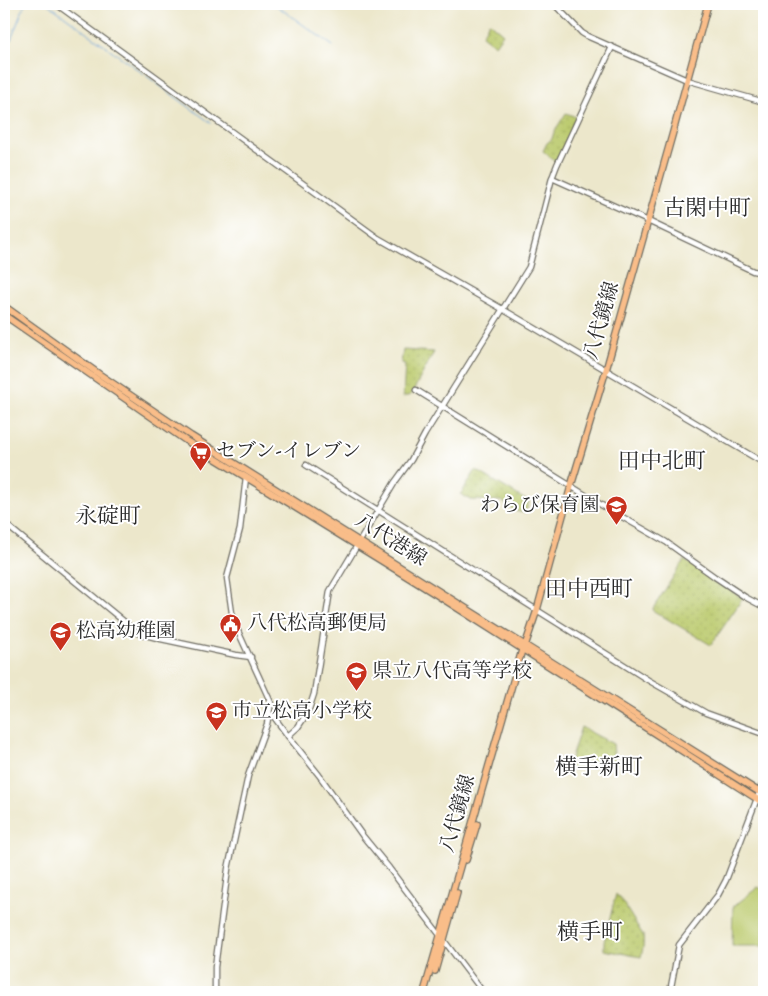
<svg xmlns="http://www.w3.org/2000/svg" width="768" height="996" font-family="'Sorts Mill Goudy','Noto Serif JP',serif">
	<defs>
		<pattern id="grass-dots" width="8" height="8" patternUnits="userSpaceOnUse" patternTransform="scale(1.25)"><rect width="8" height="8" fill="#bac96b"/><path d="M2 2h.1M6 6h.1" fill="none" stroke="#a0ad5d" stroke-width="1.8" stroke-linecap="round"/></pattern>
	</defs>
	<rect width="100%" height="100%" fill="#fff"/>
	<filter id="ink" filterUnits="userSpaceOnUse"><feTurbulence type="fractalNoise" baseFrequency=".02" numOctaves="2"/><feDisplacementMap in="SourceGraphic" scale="10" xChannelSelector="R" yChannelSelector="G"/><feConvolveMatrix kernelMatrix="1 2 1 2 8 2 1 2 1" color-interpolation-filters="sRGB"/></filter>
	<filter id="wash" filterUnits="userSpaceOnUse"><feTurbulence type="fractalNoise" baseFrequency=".0096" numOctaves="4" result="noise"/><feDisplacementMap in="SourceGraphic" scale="20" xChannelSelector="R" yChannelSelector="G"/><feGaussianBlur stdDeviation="1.12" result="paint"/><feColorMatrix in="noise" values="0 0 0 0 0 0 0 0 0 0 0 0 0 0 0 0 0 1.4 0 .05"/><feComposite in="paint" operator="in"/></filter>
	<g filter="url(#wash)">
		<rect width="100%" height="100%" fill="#ece7cb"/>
		<g fill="url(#grass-dots)" stroke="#727a4b">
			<path d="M 489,22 L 503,34 L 495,45 L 482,35 Z"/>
			<path d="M 566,113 L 576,117 L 557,163 L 543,151 L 547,143 L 552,139 L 554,132 Z"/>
			<path d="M 403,350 L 434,352 L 411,395 L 403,397 L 405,364 L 401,363 Z"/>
			<path d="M 476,470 L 529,502 L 525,513 L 515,511 L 502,501 L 470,500 L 461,494 Z"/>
			<path d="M 684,560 L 743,598 L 711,645 L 652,610 Z"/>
			<path d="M 581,727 L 613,744 L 615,765 L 567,770 Z"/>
			<path d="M 616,894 L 620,898 L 643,935 C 644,943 643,949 641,957 L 604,950 L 604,942 Z"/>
		</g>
		<path fill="#bac96b" stroke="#727a4b" d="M 758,887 L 764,890 L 764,946 L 732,946 L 733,907 Z"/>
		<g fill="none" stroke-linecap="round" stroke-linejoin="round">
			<g stroke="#6aa1d8" stroke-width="1">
				<path d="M 48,4 L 211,123"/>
				<path d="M 274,4 L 333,46"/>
				<path d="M 4,57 L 25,4"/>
			</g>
		</g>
	</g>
	<g filter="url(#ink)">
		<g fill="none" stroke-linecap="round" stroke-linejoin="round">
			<defs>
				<g id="minor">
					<path d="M 56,4 L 378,238 L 504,310 L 764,463"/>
					<path d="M 554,4 L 582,33 L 587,36 L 687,80 L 764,102"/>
					<path d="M 552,178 L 648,221 L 753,271 L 764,273"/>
					<path d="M 416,390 L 603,506 L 666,542 L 715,577 L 745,597 L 764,607"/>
					<path d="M 306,465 L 648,680 L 706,713 L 764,734"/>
					<path d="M 4,523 L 138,633 L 161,639 L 236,655 L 251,657"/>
					<path d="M 270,714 L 274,717 L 288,736 L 319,775 L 362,835 L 389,868 L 483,992"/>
					<path d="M 288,736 L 298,727 L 308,712 L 314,694 L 330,591 L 395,482 L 411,460 L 425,434 L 529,267 L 552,178 L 557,165 L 612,47"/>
					<path d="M 215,992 L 215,967 L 228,869 L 248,776 L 267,724 L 271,703 L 237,629 L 232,613 L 227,578 L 240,529 L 246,477"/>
					<path d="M 670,992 L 679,945 L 718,895 L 726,880 L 764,780"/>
				</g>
				<g id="major">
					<path d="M 4,306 L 99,374 L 191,436 L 764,795"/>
					<path d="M 4,315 L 185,440 L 288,503 L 437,595 L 626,715 L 757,799 L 764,803"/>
					<path d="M 466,860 L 477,824"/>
					<path d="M 435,971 L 457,893"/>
					<path d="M 424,992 L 522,650 L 525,646 L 537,610 L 571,486 L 606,370 L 673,132 L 708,4"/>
				</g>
			</defs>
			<use href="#minor" stroke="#6f6d63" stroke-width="7"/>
			<use href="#major" stroke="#6f6d63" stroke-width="8"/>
			<use href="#minor" stroke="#fff" stroke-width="4.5"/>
			<use href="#major" stroke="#f9bd89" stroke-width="5.5"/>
		</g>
	</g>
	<defs>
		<symbol id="supermarket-pin" viewBox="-11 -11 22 30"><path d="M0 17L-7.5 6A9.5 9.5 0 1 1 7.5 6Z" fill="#c8321e" stroke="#fff"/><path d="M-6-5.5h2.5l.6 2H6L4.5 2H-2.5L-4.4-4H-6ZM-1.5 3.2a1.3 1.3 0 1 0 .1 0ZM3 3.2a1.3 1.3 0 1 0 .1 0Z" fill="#fff"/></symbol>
		<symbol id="school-pin" viewBox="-11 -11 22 30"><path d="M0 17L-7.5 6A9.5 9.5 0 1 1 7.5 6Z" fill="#c8321e" stroke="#fff"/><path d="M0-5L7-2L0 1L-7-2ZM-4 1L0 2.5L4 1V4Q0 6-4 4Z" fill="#fff"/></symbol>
		<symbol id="civic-pin" viewBox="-11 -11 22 30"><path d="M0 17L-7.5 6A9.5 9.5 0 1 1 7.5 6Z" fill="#c8321e" stroke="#fff"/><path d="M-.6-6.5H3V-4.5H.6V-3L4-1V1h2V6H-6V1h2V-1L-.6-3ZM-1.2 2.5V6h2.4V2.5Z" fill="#fff"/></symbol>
	</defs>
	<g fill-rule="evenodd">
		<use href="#supermarket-pin" x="188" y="440" width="25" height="34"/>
		<use href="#school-pin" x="604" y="494" width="25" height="34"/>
		<use href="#civic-pin" x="218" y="612" width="25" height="34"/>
		<use href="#school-pin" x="48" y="620" width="25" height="34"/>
		<use href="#school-pin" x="344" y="660" width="25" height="34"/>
		<use href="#school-pin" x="204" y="700" width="25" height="34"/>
	</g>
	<g text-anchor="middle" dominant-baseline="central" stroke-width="4" stroke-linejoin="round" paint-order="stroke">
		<g font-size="20" fill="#2b2b2b" stroke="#fff">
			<text transform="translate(603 321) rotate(-74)">八代鏡線</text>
			<text transform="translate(390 541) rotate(32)">八代港線</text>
			<text transform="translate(459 814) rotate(-74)">八代鏡線</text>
		</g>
		<g font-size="20" fill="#2b2b2b" stroke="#fff" text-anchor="start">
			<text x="216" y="452">セブン-イレブン</text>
			<text x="600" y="506" text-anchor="end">わらび保育園</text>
			<text x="247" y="624">八代松高郵便局</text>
			<text x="76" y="632">松高幼稚園</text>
			<text x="372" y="672">県立八代高等学校</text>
			<text x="232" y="712">市立松高小学校</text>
		</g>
		<g font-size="22" fill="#2b2b2b" stroke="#fff">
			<text x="707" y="210">古閑中町</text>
			<text x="662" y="463">田中北町</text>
			<text x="108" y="518">永碇町</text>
			<text x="589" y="591">田中西町</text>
			<text x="599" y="769">横手新町</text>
			<text x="590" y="934">横手町</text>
		</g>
	</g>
	<rect width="768" height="996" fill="none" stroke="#fff" stroke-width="20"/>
</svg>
